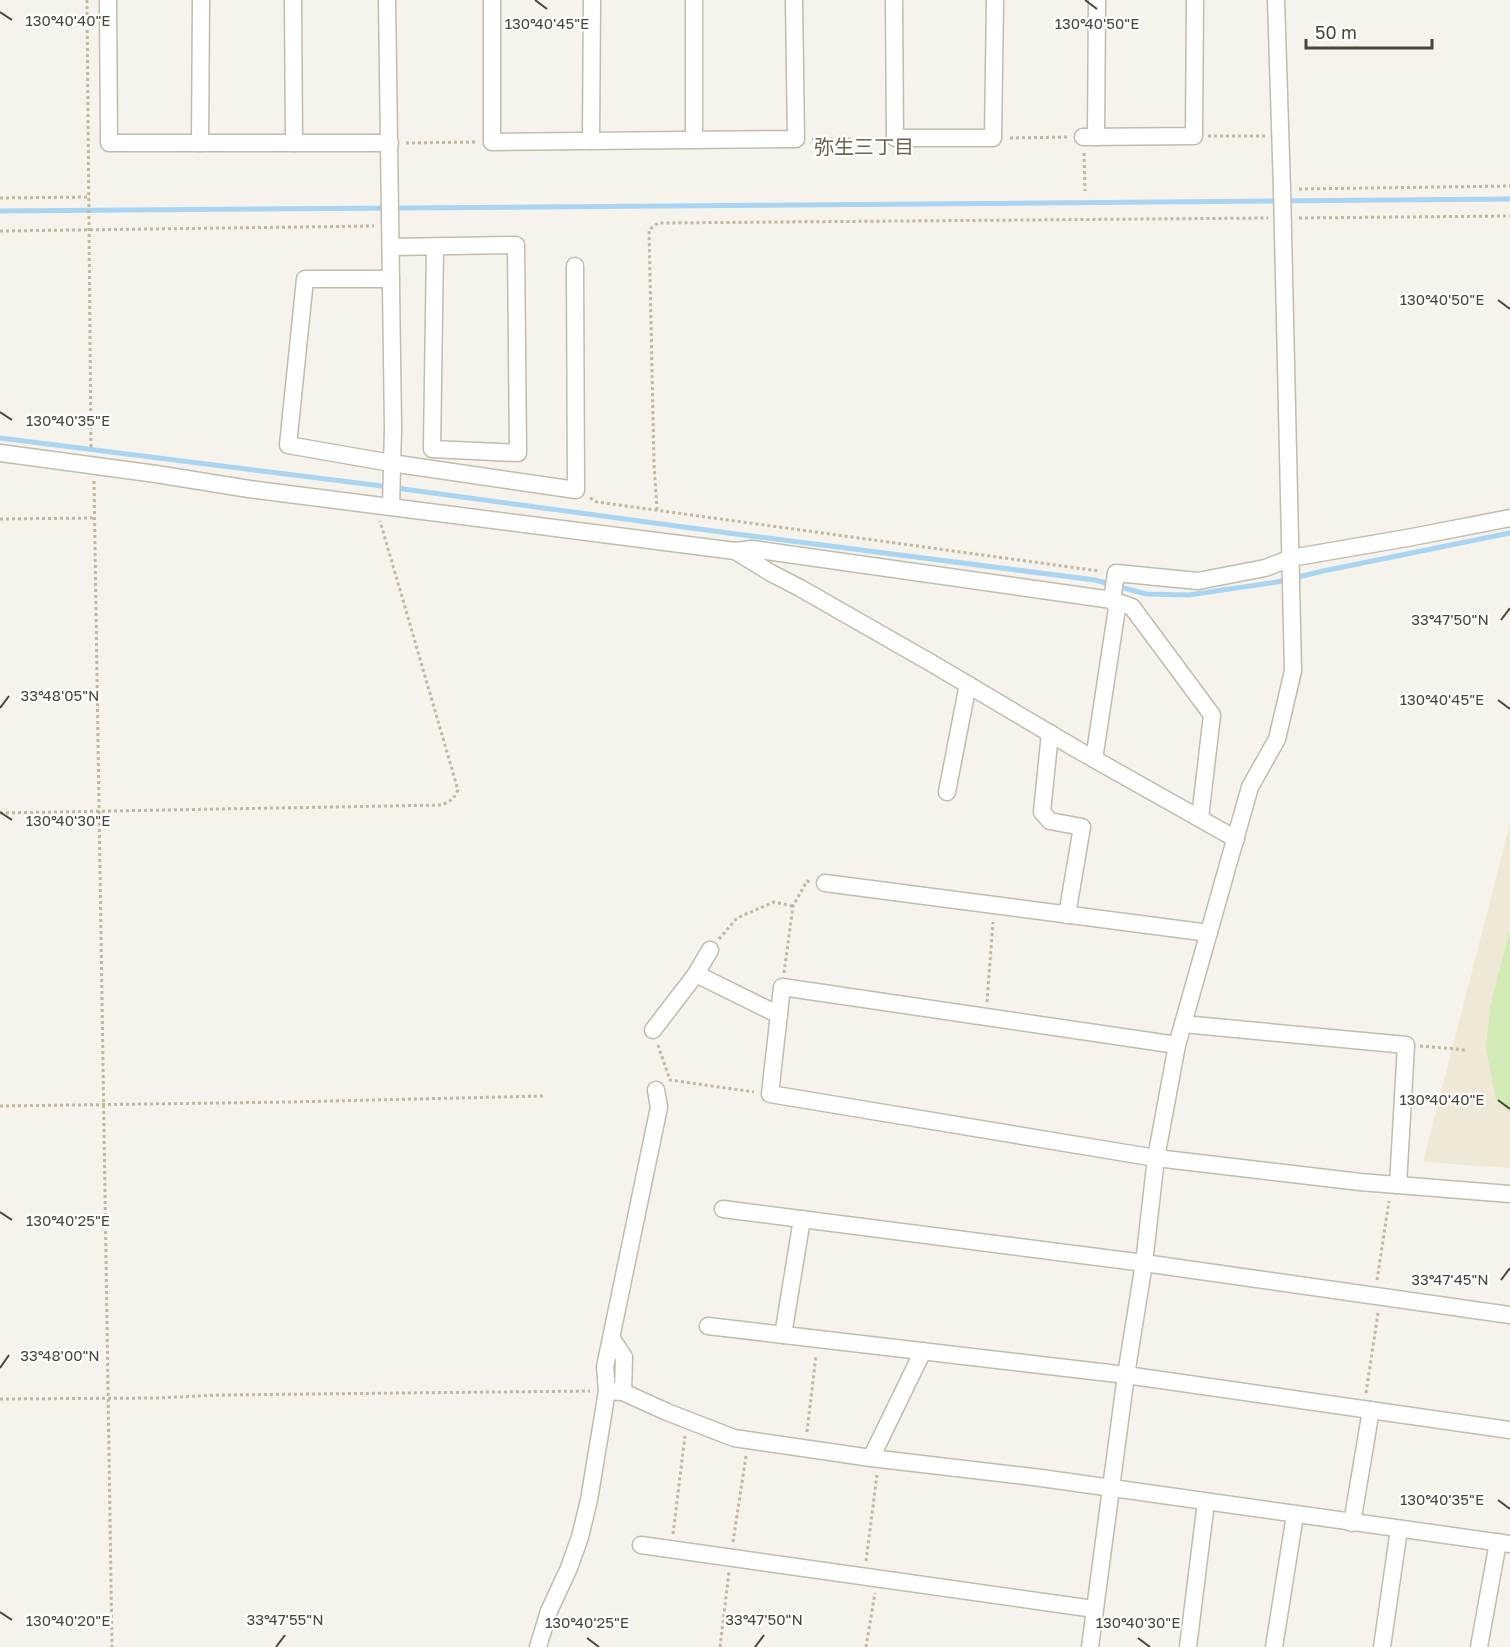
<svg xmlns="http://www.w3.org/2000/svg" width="1510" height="1647" font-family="'Golos Text','Noto Sans JP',sans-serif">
	<rect width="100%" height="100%" fill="#f6f3ec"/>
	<path fill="#efe8d6" d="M 1510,824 L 1510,1168 L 1423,1162 Z"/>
	<path fill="#d2eab5" d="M 1510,929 L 1510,1113 L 1496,1100 L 1486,1048 L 1490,1007 Z"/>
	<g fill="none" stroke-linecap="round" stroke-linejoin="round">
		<g stroke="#a9d4f2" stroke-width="5">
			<path d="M 0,211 C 503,205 1007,206 1510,199"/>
			<path d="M 0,438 L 374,485 L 728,533 L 1095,580 L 1146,594 L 1189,595 L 1277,582 L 1323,571 L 1510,533"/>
		</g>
		<defs>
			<g id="minor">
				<path d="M 108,0 L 109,143 L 390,143"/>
				<path d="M 293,0 L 294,143"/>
				<path d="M 387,0 L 393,428 L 391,506"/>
				<path d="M 492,0 L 492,142 L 796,139 L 794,0"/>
				<path d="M 694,0 L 694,140"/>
				<path d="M 894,0 L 895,138 L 993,138 L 995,0"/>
				<path d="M 1083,137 L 1194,136 L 1195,0"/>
				<path d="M 1096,137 L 1097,0"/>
				<path d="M 591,141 L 592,0"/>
				<path d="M 200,143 L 201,0"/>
				<path d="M 391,247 L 516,245 L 518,453 L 432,449 L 435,247"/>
				<path d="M 391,279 L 305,279 L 288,445 L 391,463 L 576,490 L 575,266"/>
				<path d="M 0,453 L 156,474 L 249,489 L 735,551 L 771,573 L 800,588 L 933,664 L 1078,750 L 1236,839"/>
				<path d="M 735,551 L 752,549 L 1112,600 L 1132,607 L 1212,715 L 1200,818"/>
				<path d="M 1050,733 L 1042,812 L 1050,821 L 1082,827 L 1067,915"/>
				<path d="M 1094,759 L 1117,608 L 1112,600 L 1116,573 L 1198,581 L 1265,568 L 1291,558 L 1407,538 L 1510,518"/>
				<path d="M 947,792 L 968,684"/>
				<path d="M 825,883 L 1209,933"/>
				<path d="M 696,974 L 779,1015"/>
				<path d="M 1183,1024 L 1406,1045 L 1398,1185"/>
				<path d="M 653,1030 L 696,974 L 710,950"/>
				<path d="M 1177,1045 L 782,987 L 770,1094 L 1156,1158 L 1360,1182 L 1510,1194"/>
				<path d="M 723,1209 L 1144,1263 L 1510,1315"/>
				<path d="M 708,1326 L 1126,1375 L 1510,1430"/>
				<path d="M 783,1335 L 802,1219"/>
				<path d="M 612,1339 L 624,1357 L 623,1392"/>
				<path d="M 607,1391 L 623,1392 L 667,1412 L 734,1438 L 871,1458 L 1041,1478 L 1510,1544"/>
				<path d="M 871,1458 L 923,1351"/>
				<path d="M 1352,1523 L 1371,1410"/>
				<path d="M 641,1545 L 1094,1609"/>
				<path d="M 538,1647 L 549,1611 L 569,1568 L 580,1537 L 589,1500 L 607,1391 L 605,1367 L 659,1107 L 656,1090"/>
				<path d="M 1090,1647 L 1126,1375 L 1144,1263 L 1156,1158 L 1177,1045 L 1250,787 L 1277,739 L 1293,671 L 1282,189 L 1276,0"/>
				<path d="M 1188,1647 L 1206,1502"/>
				<path d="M 1274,1647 L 1295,1515"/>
				<path d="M 1382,1647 L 1399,1529"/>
				<path d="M 1479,1647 L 1498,1542"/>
			</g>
		</defs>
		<use href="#minor" stroke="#c2bbae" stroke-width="19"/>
		<g stroke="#c4b79f" stroke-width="3" stroke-dasharray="3 3" stroke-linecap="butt">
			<path d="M 87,0 L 91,448"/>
			<path d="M 1208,136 L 1265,136"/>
			<path d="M 1010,138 L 1069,137"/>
			<path d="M 812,139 L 881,139"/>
			<path d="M 406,143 L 478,142"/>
			<path d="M 1084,153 L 1085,191"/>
			<path d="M 1299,189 L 1510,186"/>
			<path d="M 0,198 L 88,197"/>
			<path d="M 1299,218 L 1510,216"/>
			<path d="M 0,231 L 374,226"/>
			<path d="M 94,481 L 112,1647"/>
			<path d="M 590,498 L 597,502 L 1099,571"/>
			<path d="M 657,510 L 654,464 L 649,230 L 658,223 L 1268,218"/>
			<path d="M 0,519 L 94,518"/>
			<path d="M 0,813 L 442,805 L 453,799 L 458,790 L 380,521"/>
			<path d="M 719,939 L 737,918 L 774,902 L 793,906"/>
			<path d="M 784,973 L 793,906 L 807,881 L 810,882"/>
			<path d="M 987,1002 L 993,922"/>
			<path d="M 658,1045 L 670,1080 L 754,1092"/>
			<path d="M 1420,1046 L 1466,1050"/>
			<path d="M 0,1106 L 289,1102 L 543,1096"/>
			<path d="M 1377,1280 L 1389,1201"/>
			<path d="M 1366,1393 L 1378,1313"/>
			<path d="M 0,1399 L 157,1398 L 219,1395 L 590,1391"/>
			<path d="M 807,1432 L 816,1355"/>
			<path d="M 673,1534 L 685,1436"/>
			<path d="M 733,1542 L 746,1456"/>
			<path d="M 866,1561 L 877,1475"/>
			<path d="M 720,1647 L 729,1572"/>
			<path d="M 866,1647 L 875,1593"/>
		</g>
		<use href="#minor" stroke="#fff" stroke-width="16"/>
	</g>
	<path fill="none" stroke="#4b4439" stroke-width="2" d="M 535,0 L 547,9M 1085,0 L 1097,9M 0,12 L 12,20M 1498,300 L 1510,309M 0,412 L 12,420M 1501,620 L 1510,608M 1498,700 L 1510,709M 0,708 L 9,696M 0,812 L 12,820M 1498,1100 L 1510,1109M 0,1212 L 12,1220M 1501,1280 L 1510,1268M 0,1368 L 9,1355M 1498,1500 L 1510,1509M 0,1612 L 12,1620M 587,1638 L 599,1647M 1138,1638 L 1150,1647M 276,1647 L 285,1635M 755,1647 L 764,1635"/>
	<g text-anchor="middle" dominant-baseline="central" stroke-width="4.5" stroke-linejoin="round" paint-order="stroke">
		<g font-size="20" fill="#6e6250" stroke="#fff">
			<text x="864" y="146">弥生三丁目</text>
		</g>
	</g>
	<g font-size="15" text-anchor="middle" fill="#4b4439" stroke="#fff" stroke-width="4.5" stroke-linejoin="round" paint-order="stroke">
		<text x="68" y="26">130°40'40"E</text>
		<text x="547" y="29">130°40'45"E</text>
		<text x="1097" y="29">130°40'50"E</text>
		<text x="1442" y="305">130°40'50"E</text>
		<text x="68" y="426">130°40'35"E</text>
		<text x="1450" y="625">33°47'50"N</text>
		<text x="60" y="701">33°48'05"N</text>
		<text x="1442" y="705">130°40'45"E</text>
		<text x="68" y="826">130°40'30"E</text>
		<text x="1442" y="1105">130°40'40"E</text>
		<text x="68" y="1226">130°40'25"E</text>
		<text x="1450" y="1285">33°47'45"N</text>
		<text x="60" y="1361">33°48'00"N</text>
		<text x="1442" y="1505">130°40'35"E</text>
		<text x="285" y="1625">33°47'55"N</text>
		<text x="764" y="1625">33°47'50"N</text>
		<text x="68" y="1626">130°40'20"E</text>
		<text x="587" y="1628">130°40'25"E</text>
		<text x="1138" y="1628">130°40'30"E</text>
	</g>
	<path d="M1306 39v9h126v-9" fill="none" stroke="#4b4439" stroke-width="3"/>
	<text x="1315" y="39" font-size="18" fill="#4b4439" stroke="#ffffff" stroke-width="4.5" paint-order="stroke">50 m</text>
</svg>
